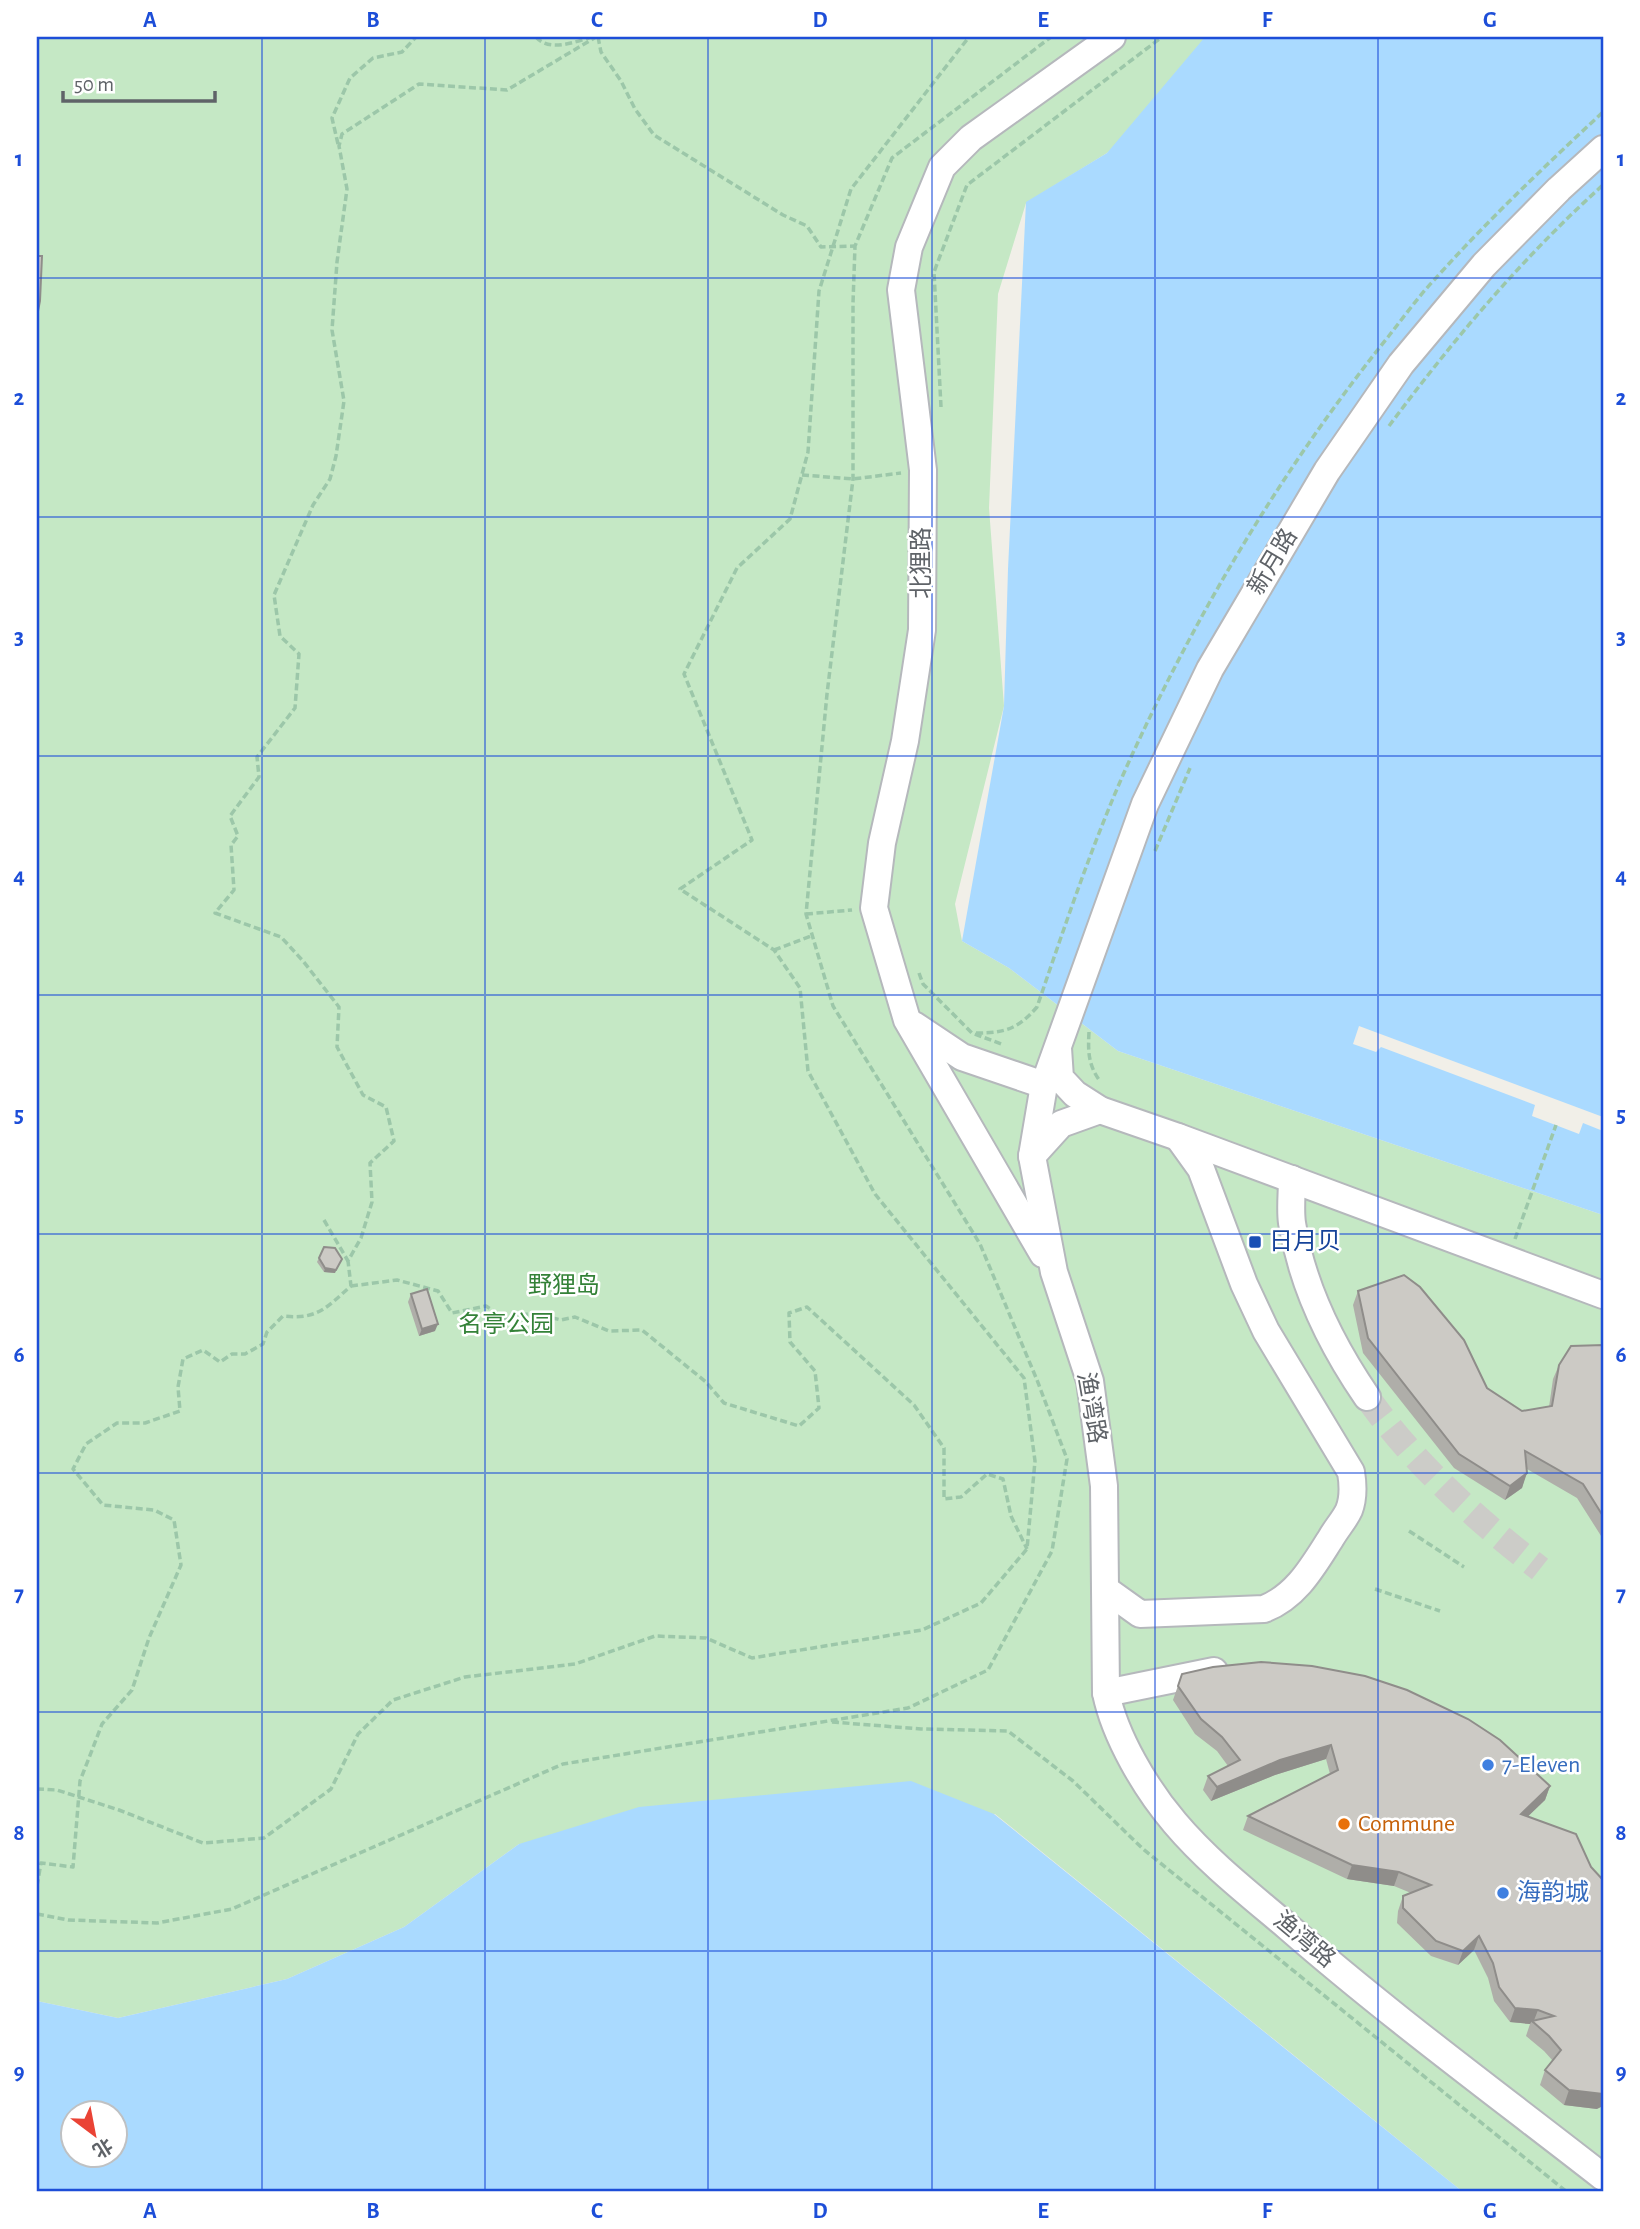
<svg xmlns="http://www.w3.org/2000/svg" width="1640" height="2229" font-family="'Alegreya Sans','Noto Sans SC',sans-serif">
	<rect width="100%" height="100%" fill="#f1efe8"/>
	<path fill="#c5e8c5" d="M 37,37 L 1258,37 L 1107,153 L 1026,203 L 998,294 L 989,508 L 1004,706 L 955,904 L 962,941 L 1009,968 L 1118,1051 L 1603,1215 L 1603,2192 L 1463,2192 L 995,1814 L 519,1844 L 404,1927 L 287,1979 L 118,2018 L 37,2001 Z"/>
	<g fill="#aadaff" fill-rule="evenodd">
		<path d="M 1205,37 L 1603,37 L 1603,1215 L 1118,1051 L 1009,968 L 962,941 L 1004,706 L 1008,569 L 1026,202 L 1107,153 Z"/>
		<path d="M 911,1781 L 994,1814 L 1463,2192 L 37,2192 L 37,2001 L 118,2018 L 287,1979 L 404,1927 L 519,1844 L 639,1807 ZM 74,2114 L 116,2114 L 116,2156 L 74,2156 Z"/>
	</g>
	<path fill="#f1efe8" d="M 1359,1026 L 1603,1117 L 1603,1131 L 1583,1123 L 1579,1134 L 1532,1116 L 1535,1105 L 1381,1047 L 1376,1052 L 1353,1044 Z"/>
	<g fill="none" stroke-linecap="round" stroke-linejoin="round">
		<path stroke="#ccccc8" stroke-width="26" stroke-dasharray="26 13" stroke-linecap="butt" d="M 1367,1397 C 1415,1465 1475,1518 1540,1569"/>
		<defs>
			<g id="minor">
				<path d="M 1603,149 L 1559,189 L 1484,265 L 1401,364 L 1327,471 L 1210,669 L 1145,804 L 1044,1085 L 1032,1156 L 1054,1272 L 1090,1381 L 1104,1486 L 1106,1693 C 1115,1737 1146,1789 1175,1823 C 1208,1862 1249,1894 1288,1927 C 1389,2015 1498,2095 1603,2177"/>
				<path d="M 914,1025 L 962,1057 L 1044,1085"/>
				<path d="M 1058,1048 L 1060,1078 L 1075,1094 L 1100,1110 L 1178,1137 L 1603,1295"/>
				<path d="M 1032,1156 L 1061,1124 L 1100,1110"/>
				<path d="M 1292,1179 C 1292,1193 1290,1209 1292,1223 C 1302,1285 1332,1346 1367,1397"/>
				<path d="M 1043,1254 L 907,1020 L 874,908 L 882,843 L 905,741 L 922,630 L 923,470 L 901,290 L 909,247 L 942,167 L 971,138 L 1112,37"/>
				<path d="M 1105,1589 L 1140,1614 L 1264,1609 C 1297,1596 1313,1566 1331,1538 C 1336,1529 1345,1519 1349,1510 C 1354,1497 1353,1484 1351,1472 L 1266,1331 L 1244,1284 L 1201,1169 L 1178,1137"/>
				<path d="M 1106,1693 L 1214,1671"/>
			</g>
		</defs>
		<use href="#minor" stroke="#b5b8bc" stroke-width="30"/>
		<g stroke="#9cc7a9" stroke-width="3.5" stroke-dasharray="7 3.5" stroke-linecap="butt">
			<path d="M 536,37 C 550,53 576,41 593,37"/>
			<path d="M 598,37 L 601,52 L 621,81 L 635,109 L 654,135 L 783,215 L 807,226 L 821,247 L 855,246"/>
			<path d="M 338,144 L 332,118 L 350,78 L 373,58 L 402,52 L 416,37"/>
			<path d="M 941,407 L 934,272 L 967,185 L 1162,37"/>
			<path d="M 1389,426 C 1453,340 1523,257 1603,185"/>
			<path d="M 802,475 L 853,479 L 901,473"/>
			<path d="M 1155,851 L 1190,768"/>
			<path d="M 806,914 L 852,910"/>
			<path d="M 774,950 L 811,936"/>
			<path d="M 919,973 L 923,984 L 972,1033 L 1004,1045"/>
			<path d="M 1089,1032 C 1088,1051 1088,1065 1100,1081"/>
			<path d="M 976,1033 C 1005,1033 1018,1029 1037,1007 C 1068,917 1098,826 1139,740 C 1206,597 1289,460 1388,337 C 1403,318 1418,297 1435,279 C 1488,220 1545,166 1603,112"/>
			<path d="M 324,1220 L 348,1261"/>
			<path d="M 1515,1239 L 1556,1125"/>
			<path d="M 351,1286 L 397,1280 L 438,1291 L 452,1313 L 486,1306 L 506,1319 L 532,1313 L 561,1320 L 575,1317 L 609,1331 L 642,1330 L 706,1382 L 724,1403 L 799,1426 L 819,1408 L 815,1371 L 790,1342 L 789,1313 L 807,1307 L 914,1405 L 944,1448 L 944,1499 L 961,1497 L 987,1474 L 1003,1479 L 1011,1516 L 1027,1549"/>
			<path d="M 1409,1531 L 1464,1567"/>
			<path d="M 1375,1589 L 1440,1611"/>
			<path d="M 832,1722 L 921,1729 L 1008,1731 L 1073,1781 L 1143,1849 L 1567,2192"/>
			<path d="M 37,1789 L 57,1790 L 119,1810 L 203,1843 L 264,1838 L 331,1789 L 358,1734 L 393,1700 L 465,1677 L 575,1664 L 655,1636 L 706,1638 L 752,1658 L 922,1630 L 981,1603 L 1027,1549 L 1035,1461 L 1024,1378 L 875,1194 L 808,1071 L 800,988 L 774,950 L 680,889 L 752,840 L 684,674 L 737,568 L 790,519 L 808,452 L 819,291 L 851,189 L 969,37"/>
			<path d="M 37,1886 L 41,1863 L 73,1867 L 80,1781 L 89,1758 L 102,1724 L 132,1690 L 149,1638 L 181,1565 L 174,1520 L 154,1510 L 103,1505 L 73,1469 L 86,1444 L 117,1423 L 145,1423 L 180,1411 L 178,1387 L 183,1359 L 203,1350 L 220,1362 L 232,1354 L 245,1354 L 263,1344 L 267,1332 L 283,1316 C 317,1320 326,1308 351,1286 L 348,1261 L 361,1238 L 372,1202 L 370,1163 L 394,1141 L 386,1107 L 363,1095 L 337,1047 L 339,1007 L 303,961 L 281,937 L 215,913 L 234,890 L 231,845 L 238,836 L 230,816 L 259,777 L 257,757 L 295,708 L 299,654 L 280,636 L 274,595 L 313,505 L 330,479 L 336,456 L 344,401 L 332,330 L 337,262 L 347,189 L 339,146 L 342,134 L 419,84 L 507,90 L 596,37"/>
			<path d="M 37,1914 L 68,1920 L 157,1923 L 232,1909 L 563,1764 L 908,1708 L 988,1670 L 1052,1551 L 1067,1459 L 1037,1380 L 980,1244 L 833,1006 L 806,914 L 827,694 L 853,479 L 853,303 L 855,246 L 892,158 L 1051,37"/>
		</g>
		<use href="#minor" stroke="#fff" stroke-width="26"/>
	</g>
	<g fill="#afaea9">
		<path d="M 324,1247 L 335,1273 L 324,1272 L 317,1262 Z"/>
		<path d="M 1358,1291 L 1487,1388 L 1522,1411 L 1549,1407 L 1553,1379 L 1559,1365 L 1603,1345 L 1603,1539 L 1577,1498 L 1527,1469 L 1522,1488 L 1505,1500 L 1454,1468 L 1363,1353 L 1353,1305 Z"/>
		<path d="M 411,1294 L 435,1331 L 419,1336 L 408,1302 Z"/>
		<path d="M 1182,1674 L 1550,1786 L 1545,1800 L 1528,1816 L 1597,2109 L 1564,2105 L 1540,2085 L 1545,2070 L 1553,2061 L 1544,2051 L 1526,2036 L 1530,2024 L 1510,2022 L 1494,2001 L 1488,1978 L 1474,1950 L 1458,1965 L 1431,1956 L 1397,1923 L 1398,1911 L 1403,1896 L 1411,1893 L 1394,1886 L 1347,1879 L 1243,1830 L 1248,1816 L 1330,1774 L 1326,1759 L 1275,1775 L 1211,1801 L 1203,1790 L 1208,1776 L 1228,1766 L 1217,1751 L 1195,1734 L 1173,1700 Z"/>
	</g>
	<g fill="#8f8d8a">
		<path d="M 342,1259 L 335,1273 L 324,1272 L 325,1268 Z"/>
		<path d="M 438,1324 L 435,1331 L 419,1336 L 422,1329 Z"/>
		<path d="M 1527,1473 L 1522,1488 L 1505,1500 L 1510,1486 Z"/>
		<path d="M 1331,1745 L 1326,1759 L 1275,1775 L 1211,1801 L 1217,1787 L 1280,1760 Z"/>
		<path d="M 1550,1786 L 1545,1800 L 1516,1828 L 1521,1814 Z"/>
		<path d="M 1352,1865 L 1399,1872 L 1394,1886 L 1347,1879 Z"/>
		<path d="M 1479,1936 L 1474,1950 L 1458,1965 L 1463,1951 Z"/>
		<path d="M 1515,2008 L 1538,2010 L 1533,2023 L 1532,2021 L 1530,2024 L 1510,2022 Z"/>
		<path d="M 1569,2090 L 1603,2094 L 1603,2106 L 1597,2109 L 1564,2105 Z"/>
	</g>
	<g fill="#cccac5" stroke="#8f8d8a" stroke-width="2">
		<path d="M 37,256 L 42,256 L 40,301 L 37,316 Z"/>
		<path d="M 324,1247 L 335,1248 L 342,1259 L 336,1270 L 325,1268 L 319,1258 Z"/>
		<path d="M 1404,1275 L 1420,1287 L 1464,1340 L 1487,1388 L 1522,1411 L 1552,1406 L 1559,1365 L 1571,1346 L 1603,1345 L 1603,1516 L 1583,1484 L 1525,1451 L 1527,1473 L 1510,1486 L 1459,1454 L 1368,1338 L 1358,1291 Z"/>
		<path d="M 427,1289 L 438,1324 L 422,1329 L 411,1294 Z"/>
		<path d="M 1261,1662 L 1312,1666 L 1365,1676 L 1407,1690 L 1468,1719 L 1500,1740 L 1550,1786 L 1521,1814 L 1576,1834 L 1591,1867 L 1603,1880 L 1603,2094 L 1569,2090 L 1545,2070 L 1561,2050 L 1549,2036 L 1532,2021 L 1554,2016 L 1538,2010 L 1515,2008 L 1499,1987 L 1493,1963 L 1479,1936 L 1463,1951 L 1436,1941 L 1403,1908 L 1403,1896 L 1431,1885 L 1399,1872 L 1352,1865 L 1248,1816 L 1338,1770 L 1331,1745 L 1280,1760 L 1217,1787 L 1208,1776 L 1240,1760 L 1222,1737 L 1201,1719 L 1178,1686 L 1182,1674 L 1213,1667 Z"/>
	</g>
	<path fill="none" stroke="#1d4ed8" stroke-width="2" stroke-opacity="0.55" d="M 262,37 L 262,2192M 485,37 L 485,2192M 708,37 L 708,2192M 932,37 L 932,2192M 1155,37 L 1155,2192M 1378,37 L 1378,2192M 37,278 L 1603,278M 37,517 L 1603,517M 37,756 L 1603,756M 37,995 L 1603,995M 37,1234 L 1603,1234M 37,1473 L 1603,1473M 37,1712 L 1603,1712M 37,1951 L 1603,1951"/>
	<rect fill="#1a4fb4" stroke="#fff" stroke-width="2.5" x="1248" y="1235" width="14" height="14" rx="3.5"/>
	<g fill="#3f7fe0" stroke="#fff" stroke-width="2.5">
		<circle cx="1488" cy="1765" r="7"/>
		<circle cx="1503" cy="1893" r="7"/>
	</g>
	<circle fill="#e8710a" stroke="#fff" stroke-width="2.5" cx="1344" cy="1824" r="7"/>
	<g text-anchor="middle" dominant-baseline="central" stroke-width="5" stroke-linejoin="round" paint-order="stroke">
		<g font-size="24" fill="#5f6368" stroke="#fff">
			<text transform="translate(1273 562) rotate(-59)">新月路</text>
			<text transform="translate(922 563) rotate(-90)">北狸路</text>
			<text transform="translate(1091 1408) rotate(80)">渔湾路</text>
			<text transform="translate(1304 1940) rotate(40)">渔湾路</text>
		</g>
		<g font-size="24" fill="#164399" stroke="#fff" text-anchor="start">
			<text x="1269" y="1242">日月贝</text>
		</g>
		<g font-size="24" fill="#348238" stroke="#fff">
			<text x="564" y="1286">野狸岛</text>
			<text x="506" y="1325">名亭公园</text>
		</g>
		<g font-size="24" fill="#366cbe" stroke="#fff" text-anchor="start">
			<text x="1502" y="1765">7-Eleven</text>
			<text x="1517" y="1893">海韵城</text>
		</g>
		<g font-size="24" fill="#c56008" stroke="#fff" text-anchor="start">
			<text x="1358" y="1824">Commune</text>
		</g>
	</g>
	<rect width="1640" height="2229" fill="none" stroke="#ffffff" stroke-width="77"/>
	<g transform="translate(94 2134) rotate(148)"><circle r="33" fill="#ffffff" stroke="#bfc1c3" stroke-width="2"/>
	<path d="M0-5L12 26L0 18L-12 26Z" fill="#ea4335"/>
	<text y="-10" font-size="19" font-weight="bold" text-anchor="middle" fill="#5f6368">北</text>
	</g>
	<path d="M63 91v10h152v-10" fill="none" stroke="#5f6368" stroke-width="3.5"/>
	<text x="74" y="91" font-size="21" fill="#5f6368" stroke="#ffffff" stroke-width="5" paint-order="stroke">50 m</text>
	<rect x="38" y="38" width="1564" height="2152" fill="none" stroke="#1d4ed8" stroke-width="2.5"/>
	<g font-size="23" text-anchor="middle" font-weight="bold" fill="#1d4ed8">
		<text x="150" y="27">A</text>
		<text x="373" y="27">B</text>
		<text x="597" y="27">C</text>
		<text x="820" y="27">D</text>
		<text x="1043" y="27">E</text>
		<text x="1267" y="27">F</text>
		<text x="1490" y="27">G</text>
		<text x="19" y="166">1</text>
		<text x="1621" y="166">1</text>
		<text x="19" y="405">2</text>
		<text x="1621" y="405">2</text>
		<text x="19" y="644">3</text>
		<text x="1621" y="644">3</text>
		<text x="19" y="883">4</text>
		<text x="1621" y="883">4</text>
		<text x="19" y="1122">5</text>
		<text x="1621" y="1122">5</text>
		<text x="19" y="1362">6</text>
		<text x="1621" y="1362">6</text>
		<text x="19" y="1601">7</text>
		<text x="1621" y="1601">7</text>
		<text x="19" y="1840">8</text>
		<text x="1621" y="1840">8</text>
		<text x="19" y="2079">9</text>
		<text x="1621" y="2079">9</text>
		<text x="150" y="2218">A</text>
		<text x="373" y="2218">B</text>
		<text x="597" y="2218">C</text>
		<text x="820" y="2218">D</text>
		<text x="1043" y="2218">E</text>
		<text x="1267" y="2218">F</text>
		<text x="1490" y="2218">G</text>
	</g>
</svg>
